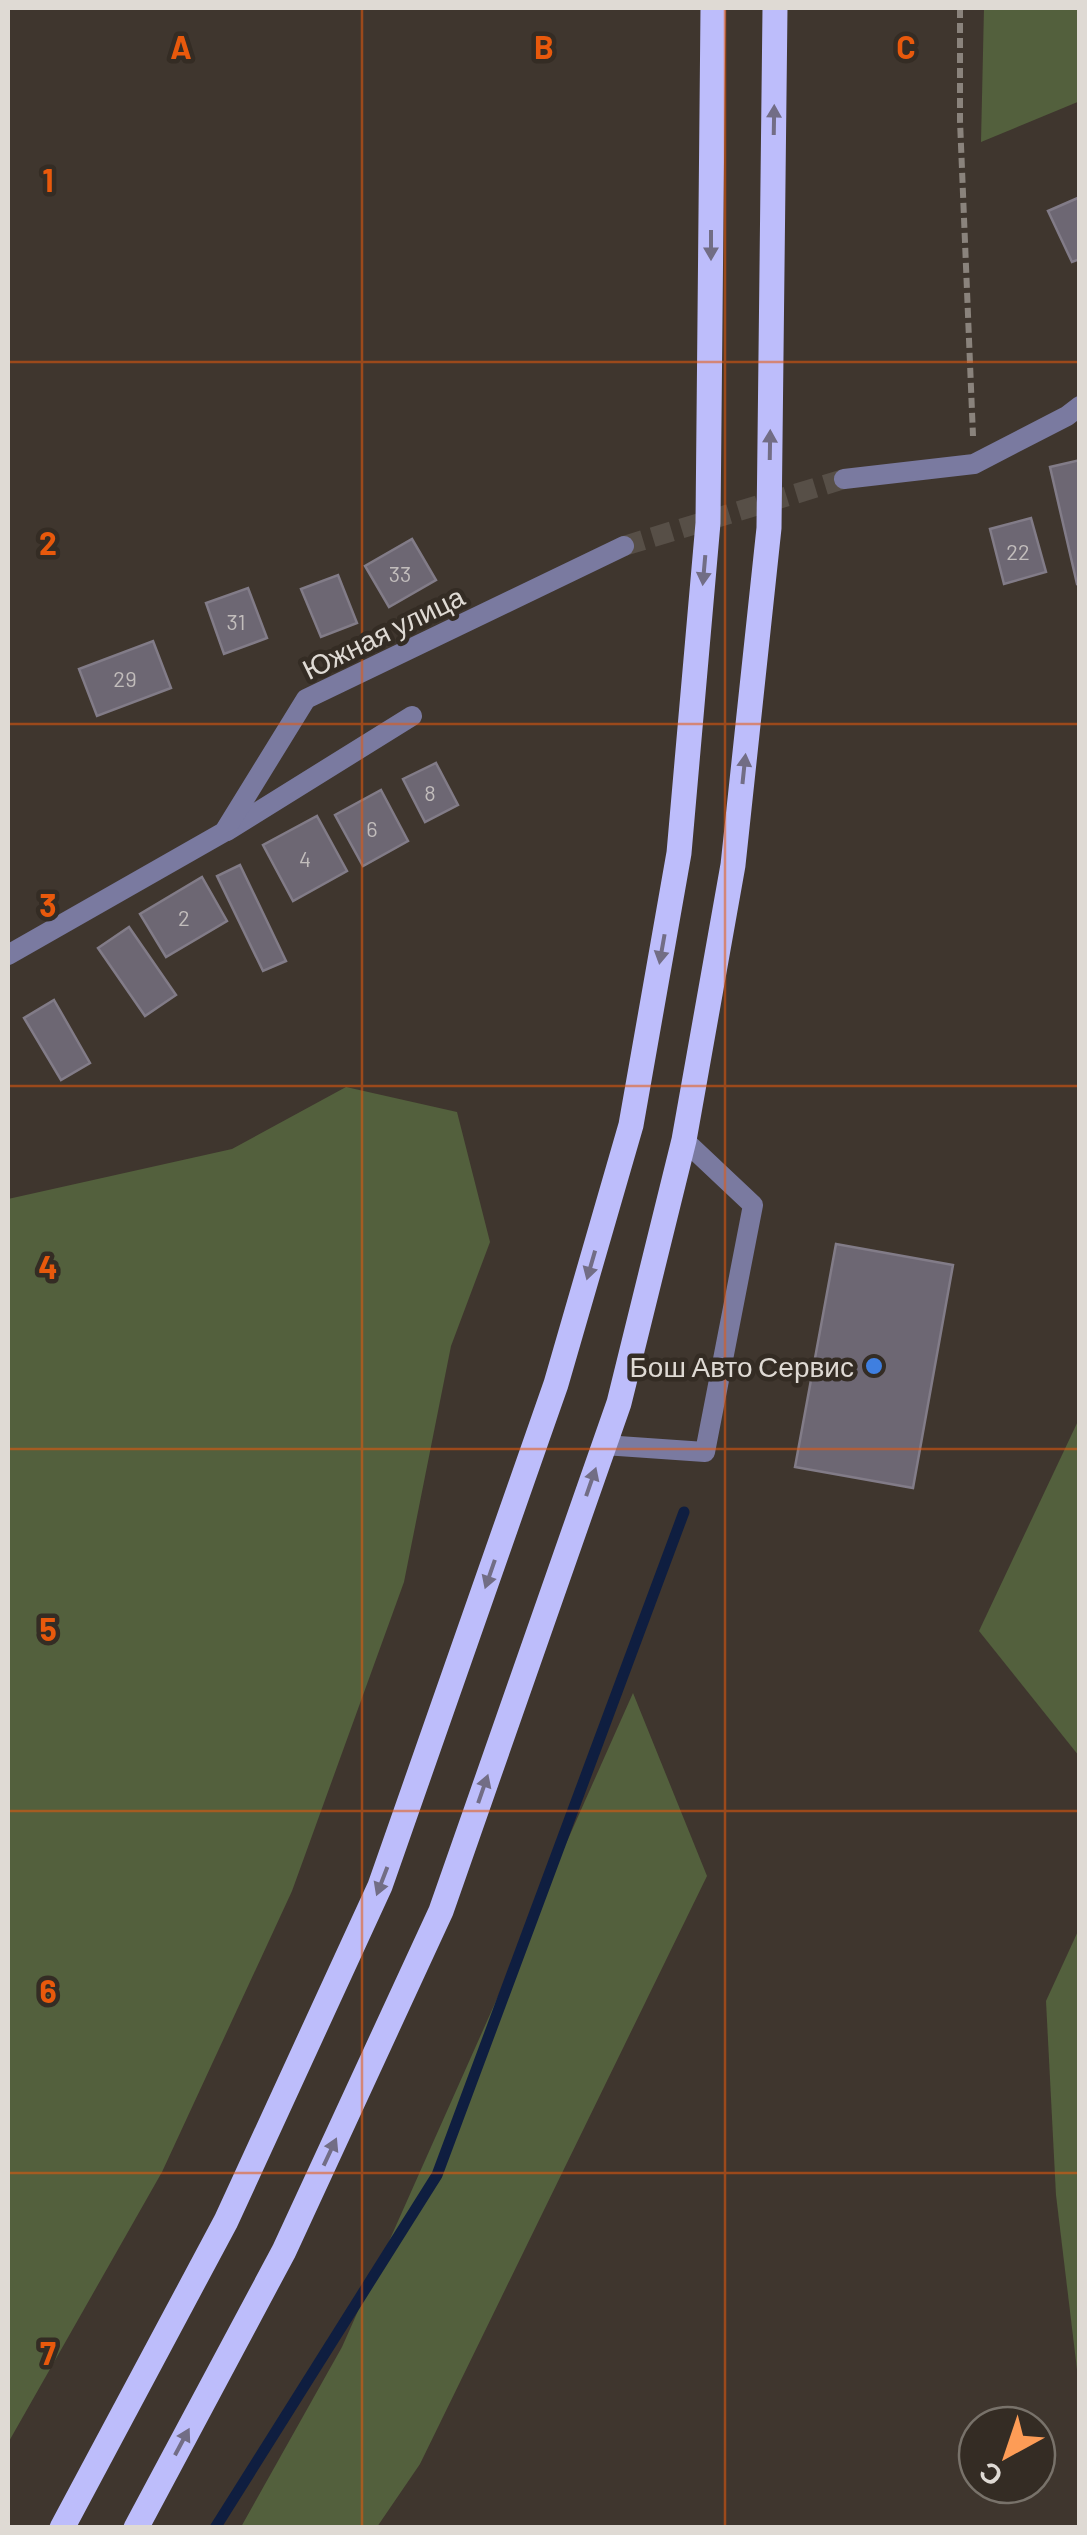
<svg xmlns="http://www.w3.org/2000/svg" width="1087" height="2535" font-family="Barlow,sans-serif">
	<rect width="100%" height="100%" fill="#3f362e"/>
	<g fill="#53603d">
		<path d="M 984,8 L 1079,8 L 1080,101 L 981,142 Z"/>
		<path d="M 346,1087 L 457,1112 L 490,1242 L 451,1346 L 404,1582 L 292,1891 L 162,2172 L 8,2443 L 8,1199 L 232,1149 Z"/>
		<path d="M 1079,1419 L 1080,1756 L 1079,1756 L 979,1631 Z"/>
		<path d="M 633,1693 L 707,1876 L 420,2464 L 377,2527 L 241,2527 L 342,2347 Z"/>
		<path d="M 1079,1929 L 1079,2386 L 1056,2195 L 1046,2001 Z"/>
	</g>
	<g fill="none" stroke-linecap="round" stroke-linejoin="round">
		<path stroke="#0f1e40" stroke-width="11" d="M 215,2528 L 437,2175 L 684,1512"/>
	</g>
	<g fill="#6d6773" stroke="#827c88" stroke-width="2.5">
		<path d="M 1080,197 L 1080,259 L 1072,262 L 1048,211 Z"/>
		<path d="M 1080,460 L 1080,583 L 1077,584 L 1050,467 Z"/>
		<path d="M 1031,518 L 1046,572 L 1004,584 L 990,529 Z"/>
		<path d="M 412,539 L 436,580 L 389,607 L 365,566 Z"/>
		<path d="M 338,575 L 357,623 L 321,637 L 301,589 Z"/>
		<path d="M 248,588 L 267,638 L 224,654 L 206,603 Z"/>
		<path d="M 153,641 L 171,688 L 97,716 L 79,669 Z"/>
		<path d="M 436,763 L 458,805 L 425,822 L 403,779 Z"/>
		<path d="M 381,790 L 408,841 L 363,866 L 335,815 Z"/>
		<path d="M 317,816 L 347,871 L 293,901 L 263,845 Z"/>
		<path d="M 240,865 L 286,961 L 263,971 L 217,876 Z"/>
		<path d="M 202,877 L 227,921 L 166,957 L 140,914 Z"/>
		<path d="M 129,927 L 176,995 L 145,1016 L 98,948 Z"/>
		<path d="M 54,1000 L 90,1063 L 61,1080 L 24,1018 Z"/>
		<path d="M 836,1244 L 953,1265 L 913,1488 L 795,1467 Z"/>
	</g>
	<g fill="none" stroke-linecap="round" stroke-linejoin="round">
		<path stroke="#574f47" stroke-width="20" stroke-dasharray="20 10" stroke-linecap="butt" d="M 624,546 L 844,479"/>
		<path stroke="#8a837c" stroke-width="6" stroke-dasharray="10 5" stroke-linecap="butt" d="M 960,8 L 960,121 L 973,436"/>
		<path stroke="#7a7aa0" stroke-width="20" d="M 604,1445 L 705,1452 L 753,1205 L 684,1140"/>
		<g stroke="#7a7aa0" stroke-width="20">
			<path d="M 844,479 L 974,464 L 1067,416 L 1080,406"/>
			<path d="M 227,831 L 412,716"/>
			<path d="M 8,955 L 224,832 L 306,699 L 624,546"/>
		</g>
		<g stroke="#bdbdfb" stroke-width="25">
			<path d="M 62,2528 L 226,2221 L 380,1886 L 556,1384 L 631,1125 L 679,853 L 708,523 L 713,8"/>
			<path d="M 136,2528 L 284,2251 L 441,1911 L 619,1403 L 684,1140 L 733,865 L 769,528 L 775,8"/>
		</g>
	</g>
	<defs><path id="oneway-solid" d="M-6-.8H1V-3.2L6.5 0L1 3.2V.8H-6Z" transform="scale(2.5)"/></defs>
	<g fill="#726d85">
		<use href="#oneway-solid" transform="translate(774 120) rotate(-89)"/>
		<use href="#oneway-solid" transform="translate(711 245) rotate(90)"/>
		<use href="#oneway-solid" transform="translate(770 445) rotate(-89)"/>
		<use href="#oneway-solid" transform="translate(704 570) rotate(95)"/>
		<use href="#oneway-solid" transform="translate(744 769) rotate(-84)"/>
		<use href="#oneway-solid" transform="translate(662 949) rotate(100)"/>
		<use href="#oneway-solid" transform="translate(591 1265) rotate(106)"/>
		<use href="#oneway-solid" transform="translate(591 1482) rotate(-71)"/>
		<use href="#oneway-solid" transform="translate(490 1574) rotate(109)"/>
		<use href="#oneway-solid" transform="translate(483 1789) rotate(-71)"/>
		<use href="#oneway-solid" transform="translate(382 1881) rotate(111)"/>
		<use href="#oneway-solid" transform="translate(330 2152) rotate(-65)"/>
		<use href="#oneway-solid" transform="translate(182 2442) rotate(-62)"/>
	</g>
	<path fill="none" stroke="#e8590c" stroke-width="2.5" stroke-opacity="0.55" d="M 362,8 L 362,2528M 725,8 L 725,2528M 8,362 L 1080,362M 8,724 L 1080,724M 8,1086 L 1080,1086M 8,1449 L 1080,1449M 8,1811 L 1080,1811M 8,2173 L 1080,2173"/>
	<circle fill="#3f7fe0" stroke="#342c24" stroke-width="4" cx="874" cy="1366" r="10"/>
	<g text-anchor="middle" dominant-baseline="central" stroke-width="9" stroke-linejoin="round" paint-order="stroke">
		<g font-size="22" fill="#c2bdbc">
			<text x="1018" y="551">22</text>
			<text x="400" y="573">33</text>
			<text x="236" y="621">31</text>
			<text x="125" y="678">29</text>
			<text x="430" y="792">8</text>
			<text x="372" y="828">6</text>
			<text x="305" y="858">4</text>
			<text x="184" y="917">2</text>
		</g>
		<g font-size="28" fill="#dfdad4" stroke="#342c24">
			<text transform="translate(383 632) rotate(-26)">Южная улица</text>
		</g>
		<g font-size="28" fill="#dfdad4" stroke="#342c24" text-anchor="end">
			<text x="854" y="1366">Бош Авто Сервис</text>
		</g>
	</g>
	<g font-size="32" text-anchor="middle" font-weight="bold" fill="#e8590c" stroke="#342c24" stroke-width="9" stroke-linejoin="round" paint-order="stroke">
		<text x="181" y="59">A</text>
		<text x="544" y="59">B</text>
		<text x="906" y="59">C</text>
		<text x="48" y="192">1</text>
		<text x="48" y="555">2</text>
		<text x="48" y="917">3</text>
		<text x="48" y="1279">4</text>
		<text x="48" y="1641">5</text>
		<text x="48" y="2003">6</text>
		<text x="48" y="2365">7</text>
	</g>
	<rect width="1087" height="2535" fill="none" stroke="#dfdad4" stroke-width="20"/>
	<g transform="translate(1007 2455) rotate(220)"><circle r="48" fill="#342c24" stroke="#78726a" stroke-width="2.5"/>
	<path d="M0-8L18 38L0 25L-18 38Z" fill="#fd9c56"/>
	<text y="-15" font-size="28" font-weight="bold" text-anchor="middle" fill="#dfdad4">С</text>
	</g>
</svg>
